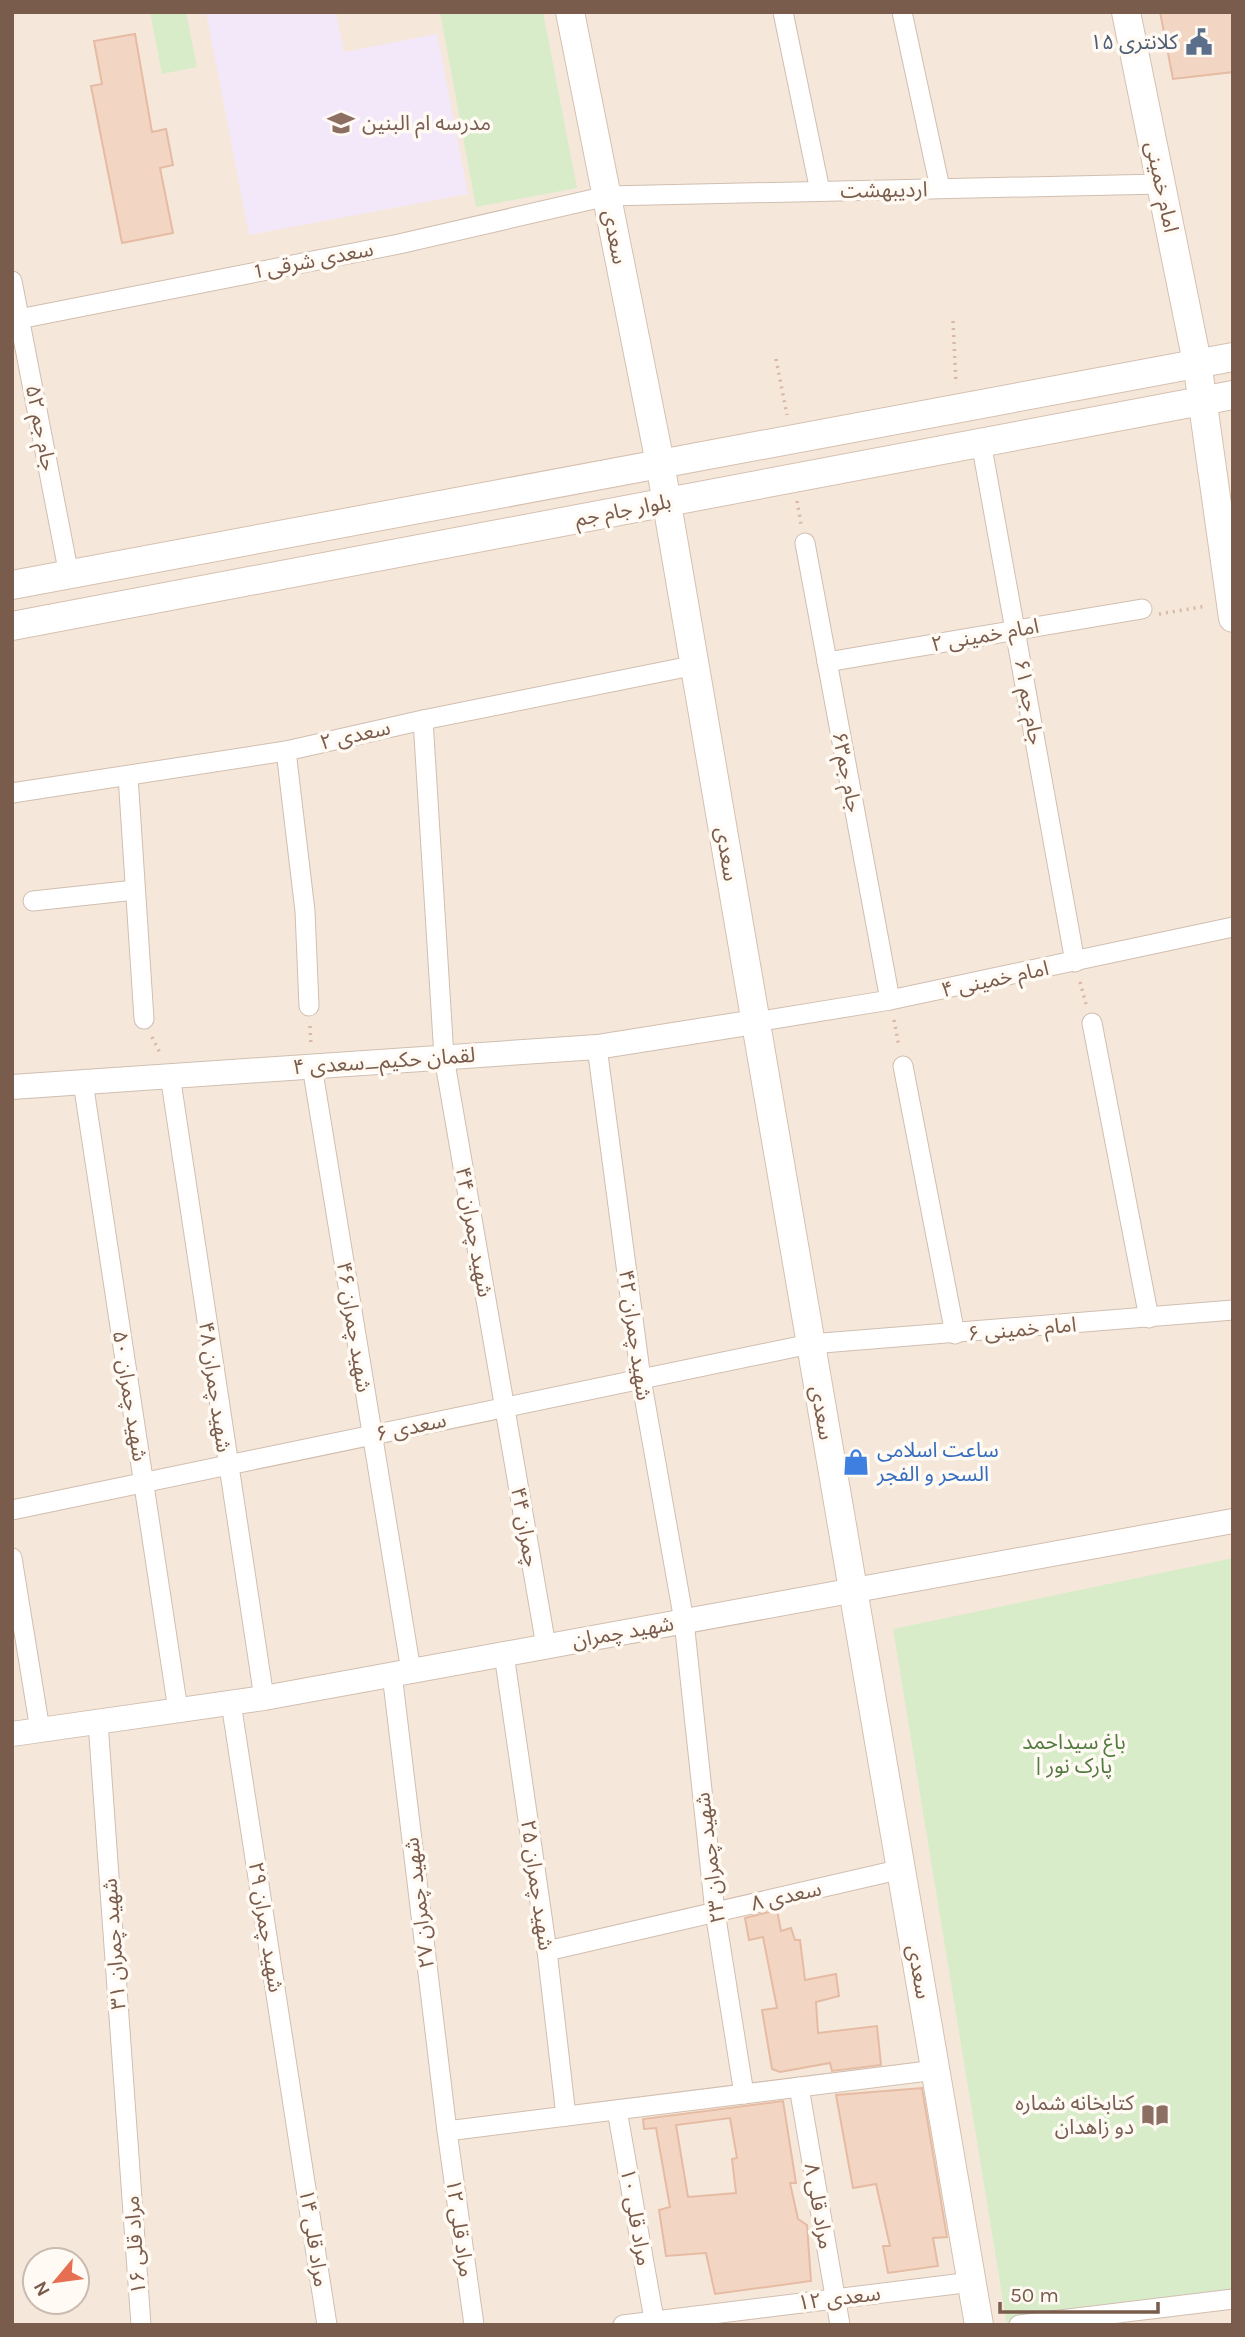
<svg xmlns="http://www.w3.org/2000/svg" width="1245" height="2337" font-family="Karla,'Noto Sans Arabic',sans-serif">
	<rect width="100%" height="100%" fill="#fdf6ec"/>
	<path fill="#f5e8da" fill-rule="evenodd" d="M 12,12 L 1233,12 L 1233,2325 L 12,2325 ZM 35,2260 L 77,2260 L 77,2302 L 35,2302 Z"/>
	<path fill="#f3e8fa" d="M 206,12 L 336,12 L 344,52 L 437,34 L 468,194 L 249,235 Z"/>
	<g fill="#d8ecc9">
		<path d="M 150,12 L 186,12 L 197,67 L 162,74 Z"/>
		<path d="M 440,12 L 543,12 L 577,188 L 476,207 Z"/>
		<path d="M 1233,1558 L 1233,2305 L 1071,2325 L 1007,2325 L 893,1629 Z"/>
	</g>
	<g fill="#f3d5c3" stroke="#e6bba3" stroke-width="2" fill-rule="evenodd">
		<path d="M 1160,12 L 1233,12 L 1233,72 L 1173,79 Z"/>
		<path d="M 135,34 L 152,132 L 166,129 L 173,165 L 160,168 L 173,233 L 122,243 L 91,86 L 102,84 L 94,41 Z"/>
		<path d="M 777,1910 L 781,1931 L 791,1928 L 795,1940 L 800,1940 L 805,1980 L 836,1974 L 839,1996 L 816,2002 L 818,2033 L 877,2026 L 881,2065 L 832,2071 L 830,2063 L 780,2072 L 772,2069 L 762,2010 L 777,2008 L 763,1937 L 749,1940 L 745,1918 Z"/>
		<path d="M 922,2088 L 947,2237 L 933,2238 L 938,2266 L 888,2273 L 883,2246 L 890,2246 L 876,2184 L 853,2188 L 836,2095 Z"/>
		<path d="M 783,2101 L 796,2183 L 790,2183 L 798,2219 L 807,2225 L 811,2281 L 715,2294 L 706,2253 L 666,2256 L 659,2210 L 670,2207 L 656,2128 L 644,2129 L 643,2119 ZM 730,2118 L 737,2158 L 732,2159 L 736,2193 L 688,2197 L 676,2125 Z"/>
	</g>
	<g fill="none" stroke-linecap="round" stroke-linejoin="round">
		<defs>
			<g id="minor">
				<path d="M 783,12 L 820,191"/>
				<path d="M 902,12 L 940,188"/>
				<path d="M 12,281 L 69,575"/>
				<path d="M 19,319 L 399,244 L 607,196 L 1161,184"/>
				<path d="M 981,442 L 1075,962"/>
				<path d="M 805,543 L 890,1000"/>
				<path d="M 827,662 L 1142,609"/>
				<path d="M 423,720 L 444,1057 L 546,1646"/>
				<path d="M 286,751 L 305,911 L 309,1006"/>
				<path d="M 128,776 L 144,1019"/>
				<path d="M 12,793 L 286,751 L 423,720 L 696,665"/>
				<path d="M 33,901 L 135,890"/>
				<path d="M 755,1022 L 890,1000 L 1233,927"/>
				<path d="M 1092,1023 L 1149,1318"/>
				<path d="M 597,1047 L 641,1379 L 684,1621 L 715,1912 L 744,2094"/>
				<path d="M 312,1066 L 411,1671"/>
				<path d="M 903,1066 L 955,1334"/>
				<path d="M 170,1075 L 264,1698"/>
				<path d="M 83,1082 L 178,1710"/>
				<path d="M 12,1510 L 810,1344 L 1233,1310"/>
				<path d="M 12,1558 L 40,1730"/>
				<path d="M 504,1654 L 547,1951 L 566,2116"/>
				<path d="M 392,1674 L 447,2131 L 474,2325"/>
				<path d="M 231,1703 L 327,2325"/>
				<path d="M 98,1722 L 141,2325"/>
				<path d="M 547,1951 L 902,1869"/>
				<path d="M 799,2087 L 840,2325"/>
				<path d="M 617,2110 L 655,2325"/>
				<path d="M 447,2131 L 936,2070"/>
				<path d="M 623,2325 L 972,2282"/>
				<path d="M 1019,2325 L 1233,2299"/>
			</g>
			<g id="tertiary">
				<path d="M 12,1087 L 597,1047 L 755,1022"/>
				<path d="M 12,1734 L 264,1698 L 1233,1521"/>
			</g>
			<g id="secondary">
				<path d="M 570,12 L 660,463 L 979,2325"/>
				<path d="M 1126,12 L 1197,362 L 1233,618"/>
				<path d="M 12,585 L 1233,357"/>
				<path d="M 12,626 L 1233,395"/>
			</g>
		</defs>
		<use href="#minor" stroke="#d1beb0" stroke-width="21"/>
		<use href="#tertiary" stroke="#d1beb0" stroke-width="26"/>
		<use href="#secondary" stroke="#d6c0b0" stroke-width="30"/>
		<g stroke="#d9b8a5" stroke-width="3.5" stroke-dasharray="2 5" stroke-linecap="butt">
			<path d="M 953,321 L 956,384"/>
			<path d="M 776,359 L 787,415"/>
			<path d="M 797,501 L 801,524"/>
			<path d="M 1159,614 L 1207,606"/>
			<path d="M 1080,982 L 1086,1004"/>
			<path d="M 894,1020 L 899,1047"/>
			<path d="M 310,1026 L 311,1046"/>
			<path d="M 152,1037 L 161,1055"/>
		</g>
		<use href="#minor" stroke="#fff" stroke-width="19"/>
		<use href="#tertiary" stroke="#fff" stroke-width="24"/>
		<use href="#secondary" stroke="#fff" stroke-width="28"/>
	</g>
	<defs>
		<symbol id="civic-bare" viewBox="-9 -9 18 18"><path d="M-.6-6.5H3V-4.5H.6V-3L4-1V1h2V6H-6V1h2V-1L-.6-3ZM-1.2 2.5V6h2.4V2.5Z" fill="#5c6f8a" stroke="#fffaf3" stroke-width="2.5" paint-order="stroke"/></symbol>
		<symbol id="school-bare" viewBox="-9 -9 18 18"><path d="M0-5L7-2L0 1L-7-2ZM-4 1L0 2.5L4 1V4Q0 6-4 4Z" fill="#8d6e63" stroke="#fffaf3" stroke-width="2.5" paint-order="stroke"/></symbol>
		<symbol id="shop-bare" viewBox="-9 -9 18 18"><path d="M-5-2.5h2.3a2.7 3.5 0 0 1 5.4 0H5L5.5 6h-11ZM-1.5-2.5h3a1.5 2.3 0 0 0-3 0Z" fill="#3f7fe0" stroke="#fffaf3" stroke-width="2.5" paint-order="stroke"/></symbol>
		<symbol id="library-bare" viewBox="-9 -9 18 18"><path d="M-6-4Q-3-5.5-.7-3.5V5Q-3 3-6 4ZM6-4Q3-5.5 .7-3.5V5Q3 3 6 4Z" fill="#8d6e63" stroke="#fffaf3" stroke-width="2.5" paint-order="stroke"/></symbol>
	</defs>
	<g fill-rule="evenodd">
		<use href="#civic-bare" x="1180" y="23" width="38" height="38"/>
		<use href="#school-bare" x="322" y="104" width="38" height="38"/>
		<use href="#shop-bare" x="837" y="1443" width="38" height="38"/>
		<use href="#library-bare" x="1136" y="2096" width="38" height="38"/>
	</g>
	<g text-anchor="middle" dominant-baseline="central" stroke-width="7" stroke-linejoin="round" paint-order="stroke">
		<g font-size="21" fill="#4e5e75" stroke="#fffaf3" text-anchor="end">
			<text x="1178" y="42">کلانتری ۱۵</text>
		</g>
		<g font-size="21" fill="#785e54" stroke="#fffaf3" text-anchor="start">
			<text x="362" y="123">مدرسه ام البنین</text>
			<text x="1134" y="2103" text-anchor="end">کتابخانه شماره<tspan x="1134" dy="24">دو زاهدان</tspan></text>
		</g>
		<g font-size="21" fill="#7a5c4d" stroke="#fffaf3">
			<text transform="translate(1162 187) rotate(78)">امام خمینی</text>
			<text transform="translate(884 190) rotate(-1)">اردیبهشت</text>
			<text transform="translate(615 237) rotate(79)">سعدی</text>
			<text transform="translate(314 260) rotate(-11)">سعدی شرقی 1</text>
			<text transform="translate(41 428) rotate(79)">جام جم ۵۲</text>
			<text transform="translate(623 510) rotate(-11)">بلوار جام جم</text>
			<text transform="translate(985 635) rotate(-10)">امام خمینی ۲</text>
			<text transform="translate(1029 702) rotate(80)">جام جم ۶۱</text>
			<text transform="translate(355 735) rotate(-13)">سعدی ۲</text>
			<text transform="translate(847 772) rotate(79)">جام جم۶۳</text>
			<text transform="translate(727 854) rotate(81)">سعدی</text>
			<text transform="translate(995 979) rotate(-12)">امام خمینی ۴</text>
			<text transform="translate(384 1061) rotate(-4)">لقمان حکیم_سعدی ۴</text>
			<text transform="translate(474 1232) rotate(80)">شهید چمران ۴۴</text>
			<text transform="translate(354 1327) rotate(81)">شهید چمران ۴۶</text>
			<text transform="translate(1022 1329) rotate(-5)">امام خمینی ۶</text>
			<text transform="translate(635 1335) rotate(82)">شهید چمران ۴۲</text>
			<text transform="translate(215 1387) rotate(82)">شهید چمران ۴۸</text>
			<text transform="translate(130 1396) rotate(81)">شهید چمران ۵۰</text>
			<text transform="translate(822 1413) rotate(80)">سعدی</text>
			<text transform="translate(411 1427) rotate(-12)">سعدی ۶</text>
			<text transform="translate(525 1527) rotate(80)">چمران ۴۴</text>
			<text transform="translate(623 1632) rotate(-10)">شهید چمران</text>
			<text transform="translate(710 1858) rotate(-97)">شهید چمران ۲۳</text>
			<text transform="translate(537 1885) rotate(82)">شهید چمران ۲۵</text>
			<text transform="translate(786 1896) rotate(-13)">سعدی ۸</text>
			<text transform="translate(419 1903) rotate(-97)">شهید چمران ۲۷</text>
			<text transform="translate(266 1927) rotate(81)">شهید چمران ۲۹</text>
			<text transform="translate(114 1944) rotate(-94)">شهید چمران ۳۱</text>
			<text transform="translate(919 1972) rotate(80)">سعدی</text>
			<text transform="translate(819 2206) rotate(80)">مراد قلی ۸</text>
			<text transform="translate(636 2217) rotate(80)">مراد قلی ۱۰</text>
			<text transform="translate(460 2228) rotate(82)">مراد قلی ۱۲</text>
			<text transform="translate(314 2238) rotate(81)">مراد قلی ۱۴</text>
			<text transform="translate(135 2245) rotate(-94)">مراد قلی ۱۶</text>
			<text transform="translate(839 2298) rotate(-7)">سعدی ۱۲</text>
		</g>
		<g font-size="21" fill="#366cbe" stroke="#fffaf3" text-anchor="start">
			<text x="877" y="1450">ساعت اسلامی<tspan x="877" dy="24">السحر و الفجر</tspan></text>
		</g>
		<g font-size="21" fill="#537a41" stroke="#fffaf3">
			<text x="1074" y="1742">باغ سیداحمد<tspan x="1074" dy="24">| پارک نور</tspan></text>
		</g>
	</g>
	<rect width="1245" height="2337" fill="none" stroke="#7a5c4d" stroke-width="28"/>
	<g transform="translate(56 2281) rotate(241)"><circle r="33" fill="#fffaf3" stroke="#cabbb1" stroke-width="2"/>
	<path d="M0-5L12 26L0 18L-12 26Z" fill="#e76f51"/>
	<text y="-10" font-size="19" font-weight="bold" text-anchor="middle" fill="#7a5c4d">N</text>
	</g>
	<path d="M1000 2302v10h158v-10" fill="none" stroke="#7a5c4d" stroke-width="3.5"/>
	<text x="1010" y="2302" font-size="21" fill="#7a5c4d" stroke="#fffaf3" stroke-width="5" paint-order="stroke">50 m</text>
</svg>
